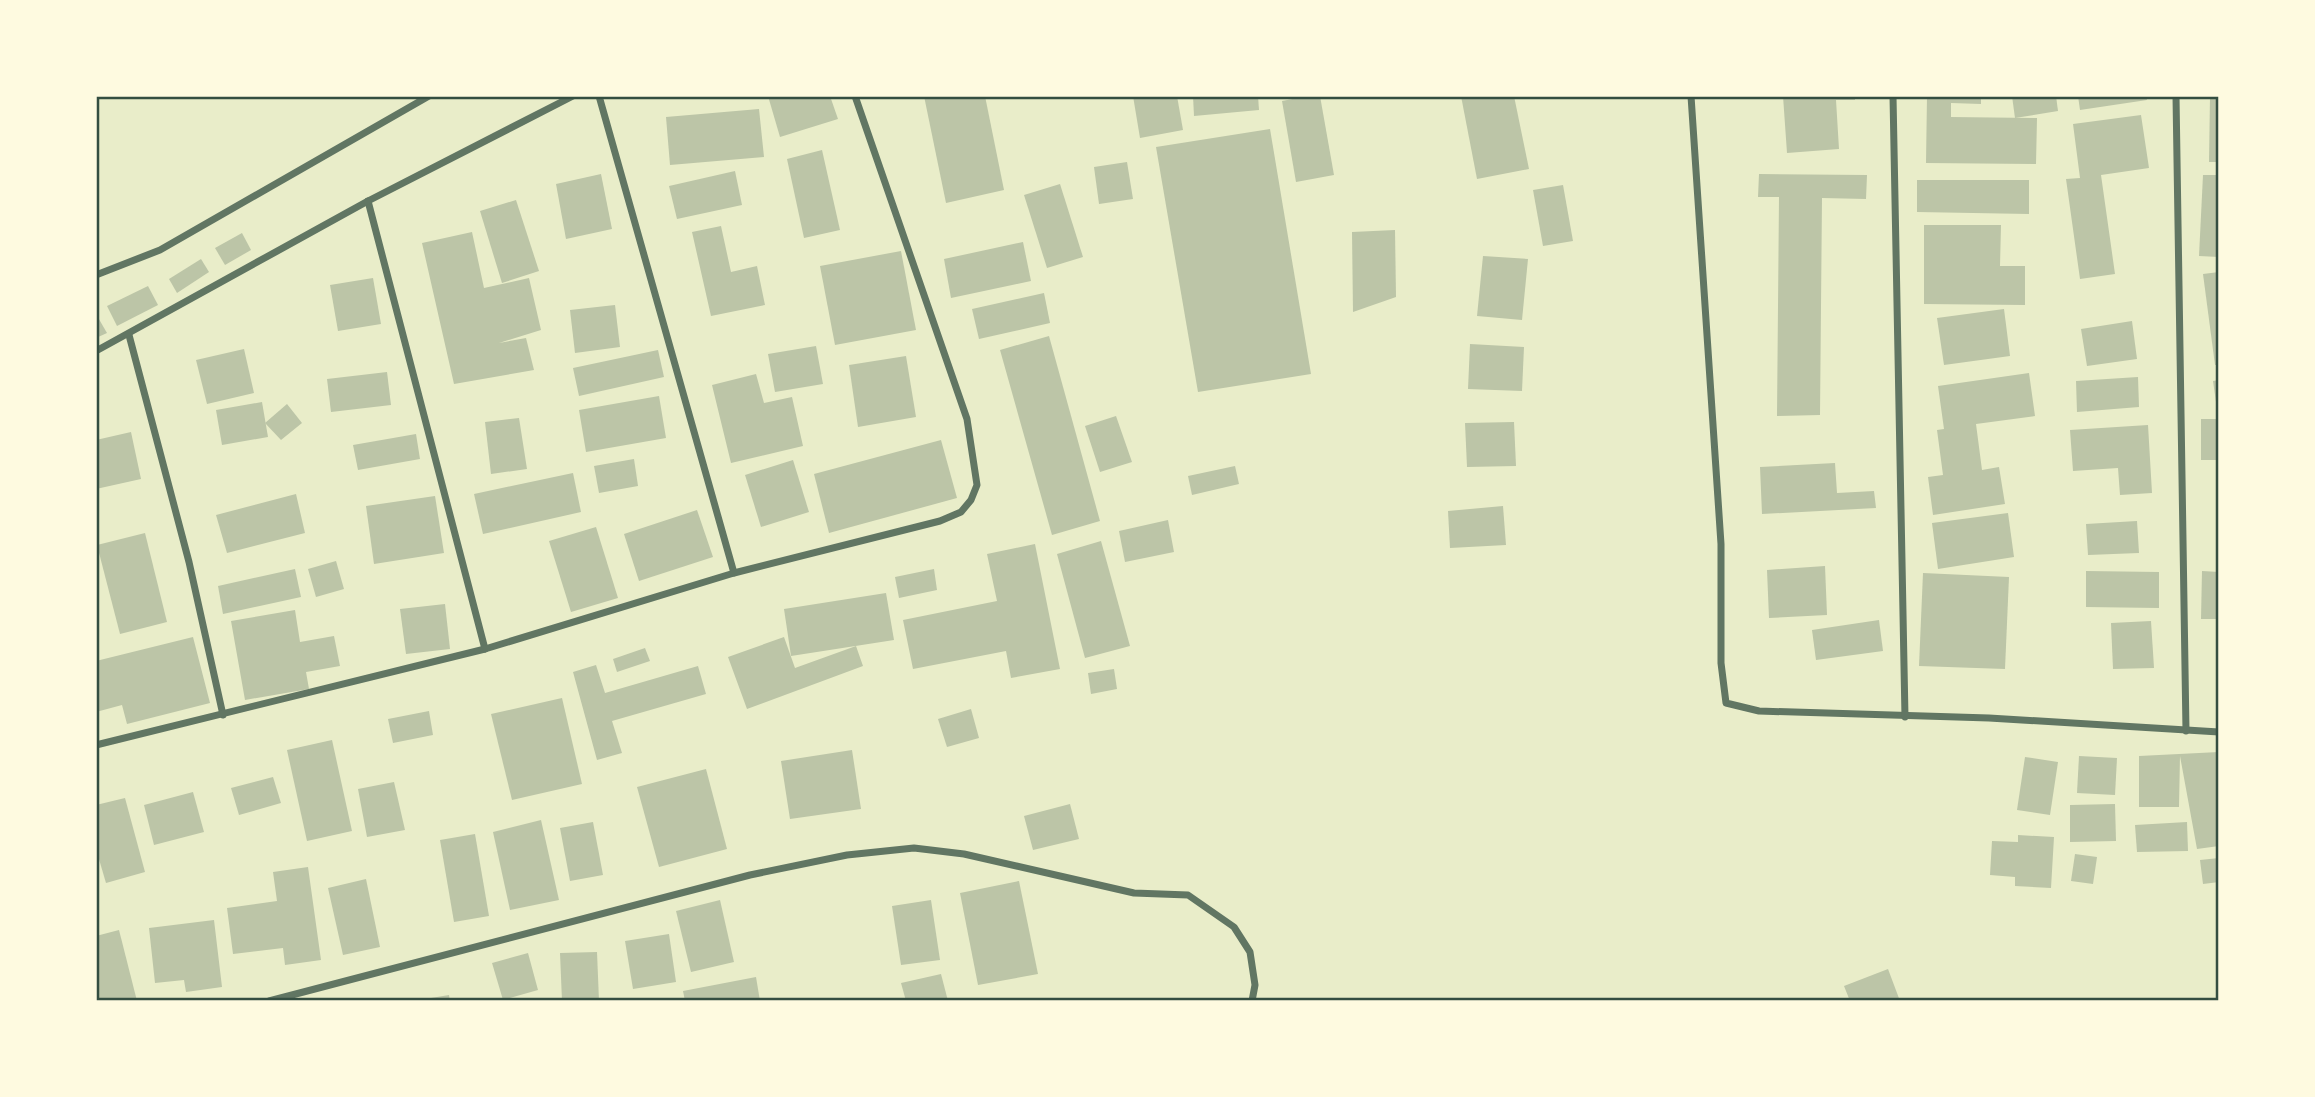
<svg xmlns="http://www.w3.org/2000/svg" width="2315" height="1097" font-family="'DejaVu Sans',sans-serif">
	<rect width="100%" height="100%" fill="#e9edc9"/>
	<g fill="#bcc5a7">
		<path d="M 768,96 L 830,96 L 838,119 L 780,137 Z"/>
		<path d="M 924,96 L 985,96 L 1004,190 L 946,203 Z"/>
		<path d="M 1133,96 L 1177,96 L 1183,130 L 1140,138 Z"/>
		<path d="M 1193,96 L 1258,96 L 1259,110 L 1194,116 Z"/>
		<path d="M 1308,96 L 1320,96 L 1334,175 L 1296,182 L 1282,101 Z"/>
		<path d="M 1461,96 L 1514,96 L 1529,169 L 1477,179 Z"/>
		<path d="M 1783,96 L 1855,96 L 1855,100 L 1836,100 L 1839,149 L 1787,153 Z"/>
		<path d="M 1927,96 L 1981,96 L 1981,104 L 1951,103 L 1951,117 L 2037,118 L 2036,164 L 1926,163 Z"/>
		<path d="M 2012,96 L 2056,96 L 2058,111 L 2015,118 Z"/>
		<path d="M 2078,96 L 2146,96 L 2147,100 L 2080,110 Z"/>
		<path d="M 2210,96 L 2219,96 L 2219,162 L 2209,162 Z"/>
		<path d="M 759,109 L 764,157 L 670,165 L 666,117 Z"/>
		<path d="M 2141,115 L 2149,168 L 2101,175 L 2115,274 L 2080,279 L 2066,179 L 2080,178 L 2073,124 Z"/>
		<path d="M 1270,129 L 1311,374 L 1198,392 L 1156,147 Z"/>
		<path d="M 822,150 L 840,230 L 804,238 L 787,159 Z"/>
		<path d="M 1127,162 L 1133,199 L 1099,204 L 1094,167 Z"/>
		<path d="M 735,171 L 742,205 L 677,219 L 669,186 Z"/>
		<path d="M 601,174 L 612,229 L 566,239 L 556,184 Z"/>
		<path d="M 1759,174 L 1867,175 L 1866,199 L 1822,198 L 1820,415 L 1777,416 L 1779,197 L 1758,197 Z"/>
		<path d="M 2203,175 L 2219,175 L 2219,257 L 2199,256 Z"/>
		<path d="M 1917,180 L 2029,180 L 2029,214 L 1917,212 Z"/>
		<path d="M 1060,184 L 1083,257 L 1047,268 L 1024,195 Z"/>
		<path d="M 1563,185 L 1573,241 L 1543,246 L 1533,190 Z"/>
		<path d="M 516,200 L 539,271 L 502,283 L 480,211 Z"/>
		<path d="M 1924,225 L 2001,225 L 2000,266 L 2025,266 L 2025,305 L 1924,304 Z"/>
		<path d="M 721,226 L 731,272 L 757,266 L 765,305 L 711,316 L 692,232 Z"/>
		<path d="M 1395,230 L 1396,297 L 1353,312 L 1352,232 Z"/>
		<path d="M 472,232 L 484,288 L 529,278 L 541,330 L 499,343 L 526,338 L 534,370 L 454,384 L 422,243 Z"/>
		<path d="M 242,233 L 251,250 L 225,265 L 215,248 Z"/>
		<path d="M 1023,242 L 1031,281 L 951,298 L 944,259 Z"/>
		<path d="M 901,251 L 916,330 L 835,345 L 820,266 Z"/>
		<path d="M 1483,256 L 1528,259 L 1522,320 L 1477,316 Z"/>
		<path d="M 201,259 L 209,272 L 177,293 L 169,279 Z"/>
		<path d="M 2219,272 L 2219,365 L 2215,365 L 2203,274 Z"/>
		<path d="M 373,278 L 381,324 L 338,331 L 330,285 Z"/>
		<path d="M 148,286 L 158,305 L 117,326 L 107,306 Z"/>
		<path d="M 1044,293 L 1050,323 L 979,339 L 972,309 Z"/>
		<path d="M 615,305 L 620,347 L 575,353 L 570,310 Z"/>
		<path d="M 2004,309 L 2010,356 L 1944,365 L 1937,318 Z"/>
		<path d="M 96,314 L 107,333 L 96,338 Z"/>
		<path d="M 2132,321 L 2137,359 L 2087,366 L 2081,329 Z"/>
		<path d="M 1049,336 L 1100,521 L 1052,535 L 1000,350 Z"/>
		<path d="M 1470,344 L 1524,347 L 1522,391 L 1468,389 Z"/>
		<path d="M 816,346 L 823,384 L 775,392 L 768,354 Z"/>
		<path d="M 244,349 L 254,393 L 207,404 L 196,360 Z"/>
		<path d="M 658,350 L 664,377 L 579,396 L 573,368 Z"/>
		<path d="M 906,356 L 916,417 L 858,427 L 849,365 Z"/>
		<path d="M 387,372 L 391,405 L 331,412 L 327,379 Z"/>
		<path d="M 2029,373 L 2035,416 L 1976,424 L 1982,470 L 1999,467 L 2005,504 L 1933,515 L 1928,477 L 1943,475 L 1937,430 L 1944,429 L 1938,386 Z"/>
		<path d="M 756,374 L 764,403 L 792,397 L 803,446 L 731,463 L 712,385 Z"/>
		<path d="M 2138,377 L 2139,407 L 2077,412 L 2076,381 Z"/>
		<path d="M 2219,380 L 2219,409 L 2217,409 L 2213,381 Z"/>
		<path d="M 659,396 L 666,438 L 586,452 L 579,410 Z"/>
		<path d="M 262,402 L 268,437 L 222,445 L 216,410 Z"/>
		<path d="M 287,404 L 302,423 L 281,440 L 265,423 Z"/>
		<path d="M 1116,416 L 1132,462 L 1100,472 L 1085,426 Z"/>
		<path d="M 519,418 L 527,469 L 491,474 L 485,422 Z"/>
		<rect x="2201" y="419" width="18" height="41"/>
		<path d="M 1514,422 L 1516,466 L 1467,467 L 1465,423 Z"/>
		<path d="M 2148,425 L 2152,493 L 2120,495 L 2118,468 L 2073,471 L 2070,430 Z"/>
		<path d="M 131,432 L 141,479 L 96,489 L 96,440 Z"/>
		<path d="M 416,434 L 420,459 L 358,470 L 353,445 Z"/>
		<path d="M 941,440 L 957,498 L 829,533 L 814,474 Z"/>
		<path d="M 634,459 L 638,486 L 599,493 L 594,466 Z"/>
		<path d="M 793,460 L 809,512 L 761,527 L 745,475 Z"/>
		<path d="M 1835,463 L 1837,493 L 1874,491 L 1876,508 L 1762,514 L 1760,467 Z"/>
		<path d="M 1235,466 L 1239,484 L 1192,495 L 1188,476 Z"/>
		<path d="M 573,473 L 581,512 L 483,534 L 474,494 Z"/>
		<path d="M 296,494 L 305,533 L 227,553 L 216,515 Z"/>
		<path d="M 435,496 L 444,553 L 374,564 L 366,506 Z"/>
		<path d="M 1503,506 L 1506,545 L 1450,548 L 1448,511 Z"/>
		<path d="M 697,510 L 713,557 L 639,581 L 624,534 Z"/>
		<path d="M 2008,513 L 2014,557 L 1938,569 L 1932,523 Z"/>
		<path d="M 1168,520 L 1174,552 L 1125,562 L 1119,531 Z"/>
		<path d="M 2137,521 L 2139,553 L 2088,555 L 2086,524 Z"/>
		<path d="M 596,527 L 618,598 L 571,612 L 549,541 Z"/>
		<path d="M 145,533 L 167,622 L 120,634 L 97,545 Z"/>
		<path d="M 1101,541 L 1130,646 L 1085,658 L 1057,554 Z"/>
		<path d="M 1035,544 L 1060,669 L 1011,678 L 1006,651 L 913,669 L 903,620 L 997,601 L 987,554 Z"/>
		<path d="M 336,561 L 344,589 L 316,597 L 308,569 Z"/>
		<path d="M 1825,566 L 1827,615 L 1769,618 L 1767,570 Z"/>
		<path d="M 295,569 L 301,597 L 223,614 L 218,586 Z"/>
		<path d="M 934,569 L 937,590 L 899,598 L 895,577 Z"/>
		<path d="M 2086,571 L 2159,572 L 2159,608 L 2086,607 Z"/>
		<path d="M 2202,571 L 2219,572 L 2219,619 L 2201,619 Z"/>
		<path d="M 1923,573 L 2009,577 L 2005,669 L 1919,666 Z"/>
		<path d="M 886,593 L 894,640 L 791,656 L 784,609 Z"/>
		<path d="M 445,604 L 450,649 L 406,654 L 400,609 Z"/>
		<path d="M 295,610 L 300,642 L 334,636 L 340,666 L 306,672 L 309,689 L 245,700 L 231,621 Z"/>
		<path d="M 1879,620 L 1883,651 L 1816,660 L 1812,630 Z"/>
		<path d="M 2151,621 L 2154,668 L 2113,669 L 2111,623 Z"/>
		<path d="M 193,637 L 210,703 L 127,724 L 122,705 L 96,712 L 96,661 Z"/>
		<path d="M 784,637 L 795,668 L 856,646 L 863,666 L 747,709 L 728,657 Z"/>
		<path d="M 645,648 L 650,661 L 617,672 L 613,659 Z"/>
		<path d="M 596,665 L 605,693 L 698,666 L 706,694 L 612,721 L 622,753 L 597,760 L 573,672 Z"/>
		<path d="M 1114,669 L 1117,689 L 1091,694 L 1088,673 Z"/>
		<path d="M 562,698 L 582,784 L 512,800 L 491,714 Z"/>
		<path d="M 971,709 L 979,738 L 947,747 L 938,719 Z"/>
		<path d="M 429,711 L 433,735 L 393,743 L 388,719 Z"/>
		<path d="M 332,740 L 352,831 L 307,841 L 287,750 Z"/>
		<path d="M 852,750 L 861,809 L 790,819 L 781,761 Z"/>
		<path d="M 2219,752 L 2219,846 L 2197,849 L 2180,756 L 2179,807 L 2139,807 L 2139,756 Z"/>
		<path d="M 2079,756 L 2117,758 L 2115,795 L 2077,793 Z"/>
		<path d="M 2025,757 L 2058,762 L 2050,815 L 2017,810 Z"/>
		<path d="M 706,769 L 727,849 L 659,867 L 637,787 Z"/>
		<path d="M 273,777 L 281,803 L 239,815 L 231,788 Z"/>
		<path d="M 394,782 L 405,830 L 367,837 L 358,789 Z"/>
		<path d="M 193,792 L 204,832 L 154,845 L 144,805 Z"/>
		<path d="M 125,798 L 145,872 L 106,883 L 96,849 L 96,805 Z"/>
		<path d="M 1070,804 L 1079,839 L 1033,850 L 1024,816 Z"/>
		<path d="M 2115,804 L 2116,841 L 2070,842 L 2070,805 Z"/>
		<path d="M 541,820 L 559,900 L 510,910 L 493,832 Z"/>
		<path d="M 593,822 L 603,875 L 570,881 L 560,828 Z"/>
		<path d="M 2187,822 L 2188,851 L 2137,852 L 2135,825 Z"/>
		<path d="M 475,834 L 489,916 L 454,922 L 440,840 Z"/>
		<path d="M 2018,835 L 2054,837 L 2051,888 L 2015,886 L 2015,877 L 1990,875 L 1992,841 L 2018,842 Z"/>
		<path d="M 2075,854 L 2097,857 L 2093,884 L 2071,881 Z"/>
		<path d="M 2219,858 L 2219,882 L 2203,884 L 2200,860 Z"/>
		<path d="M 308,867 L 321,960 L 285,965 L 283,948 L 233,954 L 227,908 L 277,901 L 273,872 Z"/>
		<path d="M 366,879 L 380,947 L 343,955 L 328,888 Z"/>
		<path d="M 1019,881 L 1038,974 L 978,985 L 960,893 Z"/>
		<path d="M 720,900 L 734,962 L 691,972 L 676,911 Z"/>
		<path d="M 931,900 L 940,960 L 901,965 L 892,906 Z"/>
		<path d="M 214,920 L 222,987 L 186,992 L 184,980 L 155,983 L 149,928 Z"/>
		<path d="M 119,930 L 137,1001 L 99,1001 L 96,936 Z"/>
		<path d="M 669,934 L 676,982 L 633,989 L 625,941 Z"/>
		<path d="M 597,952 L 599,1001 L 562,1001 L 560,953 Z"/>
		<path d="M 528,953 L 538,990 L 503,1000 L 492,963 Z"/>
		<path d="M 1888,969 L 1900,1001 L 1850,1001 L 1844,986 Z"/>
		<path d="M 941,974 L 948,1001 L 906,1001 L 901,983 Z"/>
		<path d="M 756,977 L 760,1001 L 685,1001 L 683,991 Z"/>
		<path d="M 449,995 L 450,1001 L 425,1001 L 425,999 Z"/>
	</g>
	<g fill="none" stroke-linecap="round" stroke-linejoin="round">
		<g stroke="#617663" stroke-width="7">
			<path d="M 599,96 L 734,573"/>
			<path d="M 1691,96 L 1721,544 L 1721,663 L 1726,703 L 1759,711 L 1989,718 L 2219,732"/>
			<path d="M 1893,96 L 1905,717"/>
			<path d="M 2176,96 L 2186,731"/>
			<path d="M 368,201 L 485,649"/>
			<path d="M 96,275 L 160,250 L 429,96"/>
			<path d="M 129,335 L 189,562 L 223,715"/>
			<path d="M 96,351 L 368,201 L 573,96"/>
			<path d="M 96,745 L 485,649 L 734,573 L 940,521 L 961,512 L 971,500 L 977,485 L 967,419 L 855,96"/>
			<path d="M 269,1001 L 750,875 L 847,855 L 914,848 L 964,854 L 1134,893 L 1188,895 L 1234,927 L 1250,952 L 1255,985 L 1252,1001"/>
		</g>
	</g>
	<rect width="2315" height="1097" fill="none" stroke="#fefae0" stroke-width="196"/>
	<rect x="98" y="98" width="2119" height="901" fill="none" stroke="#344e41" stroke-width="2.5"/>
</svg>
